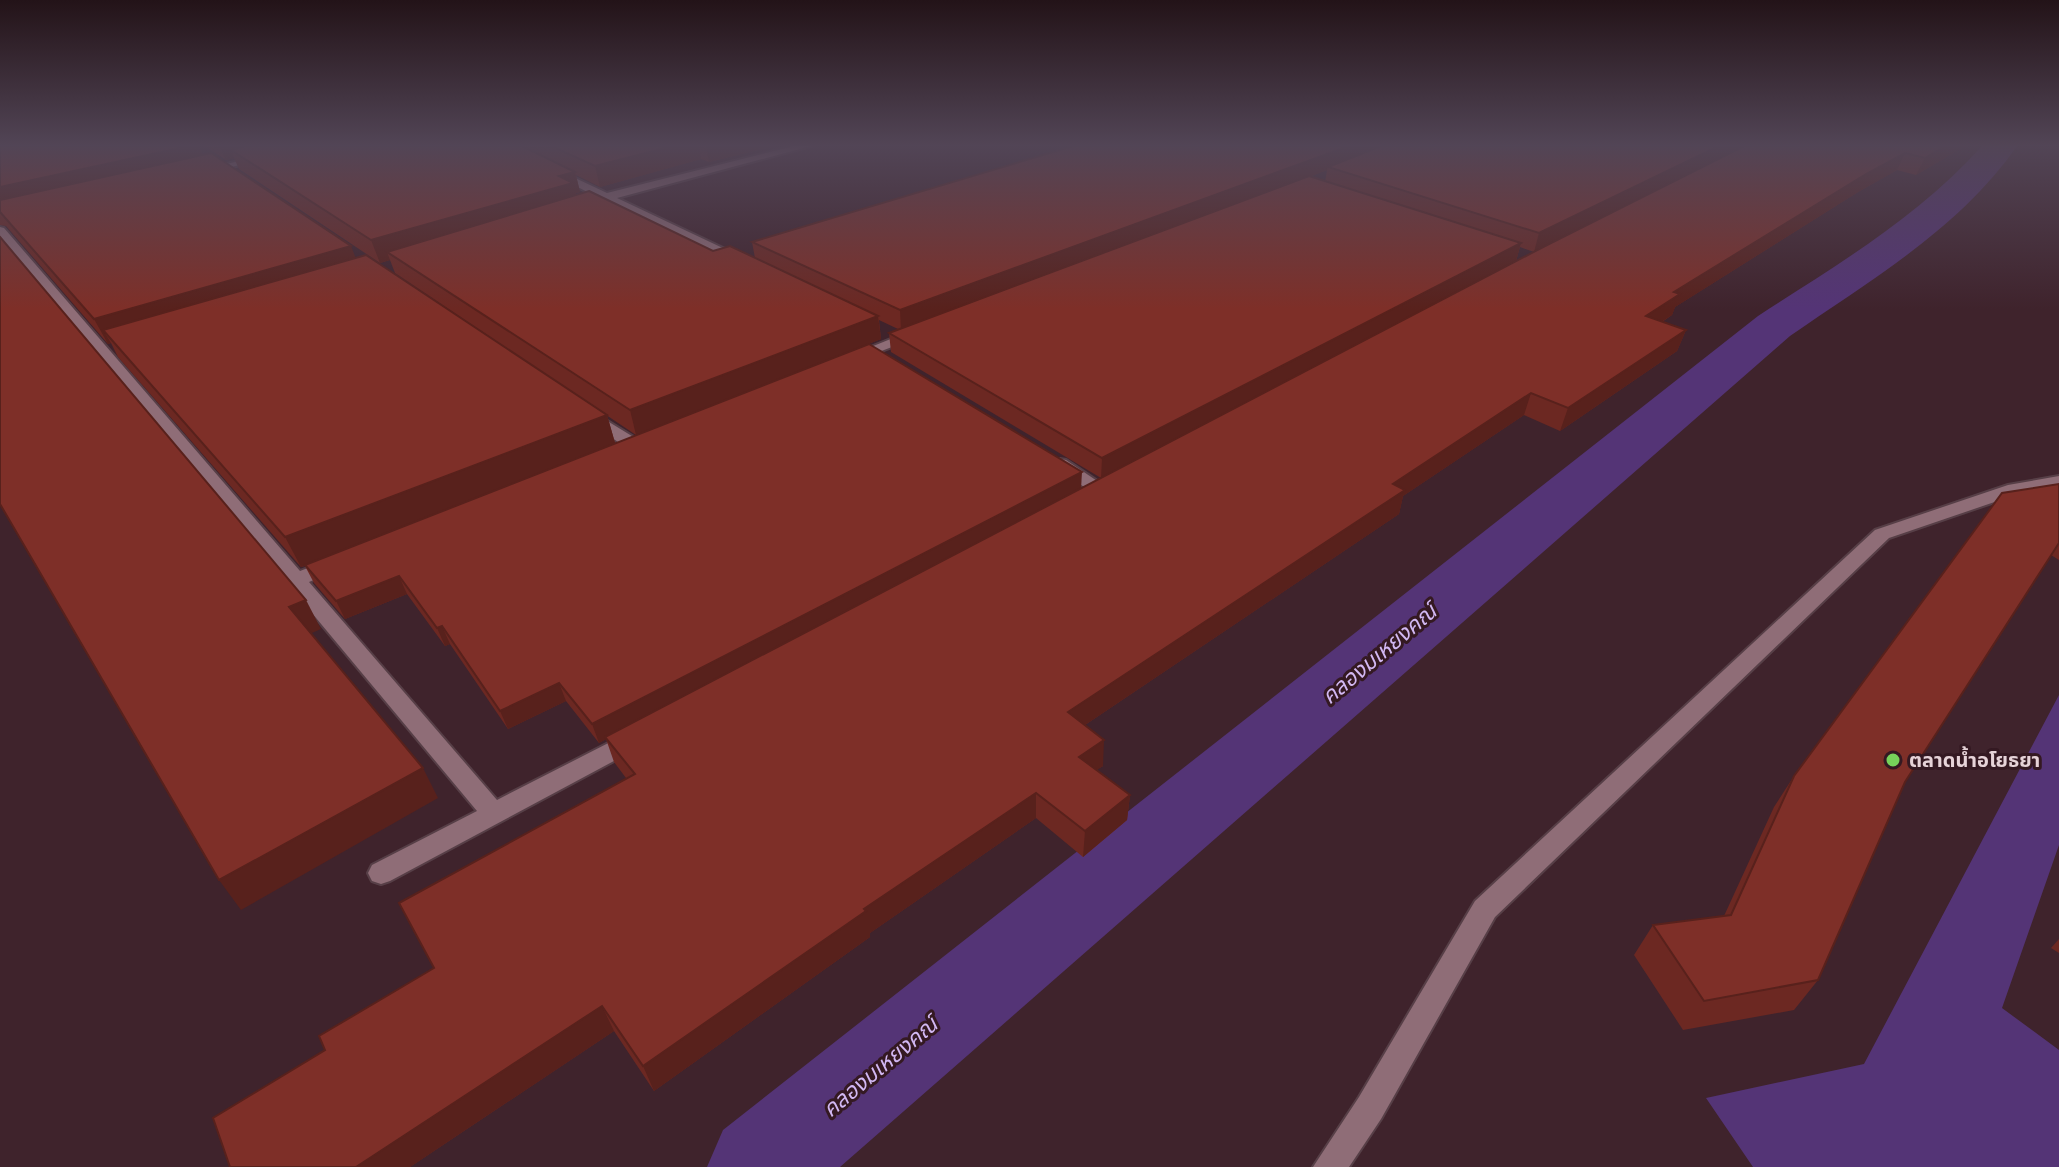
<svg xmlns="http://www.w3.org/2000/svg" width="2059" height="1167" font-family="Montserrat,'Noto Sans Thai',sans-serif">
	<rect width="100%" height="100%" fill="#3f232c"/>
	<path fill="#543476" d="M 2059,695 L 2059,845 L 2002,1008 L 2059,1050 L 2059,1167 L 1753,1167 L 1706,1098 L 1864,1064 Z"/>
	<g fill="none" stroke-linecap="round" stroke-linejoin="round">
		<path fill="#543476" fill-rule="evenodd" d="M 1982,146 L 2017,146 C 1960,228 1871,280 1790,336 L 840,1167 L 707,1167 L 723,1130 L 1758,316 C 1838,264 1917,218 1982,146 Z"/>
		<defs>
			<path id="service" d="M 2059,476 L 2059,486 L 2018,494 L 1889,538 L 1495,917 L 1381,1119 L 1349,1167 L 1313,1167 L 1359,1097 L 1475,901 L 1875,530 L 2008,485 Z"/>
			<g id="minor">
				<path d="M 300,146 L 318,146 L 203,174 L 198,171 Z"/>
				<path d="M 794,146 L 811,146 L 617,198 L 746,259 L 747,262 L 741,266 L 606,202 L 584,213 L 576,213 L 576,209 L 597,197 L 549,172 L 558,170 L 607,193 Z"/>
				<path d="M 0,227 L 4,228 L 300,571 L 326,561 L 340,561 L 343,565 L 340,569 L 309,582 L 497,800 L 624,735 L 632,732 L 640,735 L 644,741 L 640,747 L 390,881 L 381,884 L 372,881 L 368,873 L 372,865 L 477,811 L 0,239 Z"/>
				<path d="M 913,330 L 920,334 L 918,337 L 858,360 L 853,361 L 846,357 Z"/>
				<path d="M 591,411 L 640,441 L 642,445 L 640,449 L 628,449 L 585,419 L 583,416 Z"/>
				<path d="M 1060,459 L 1066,460 L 1112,491 L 1109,495 L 1097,495 L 1054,468 L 1051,464 Z"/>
			</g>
		</defs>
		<use href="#service" stroke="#573f47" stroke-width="4"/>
		<use href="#minor" stroke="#573f47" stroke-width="4"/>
		<use href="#service" fill="#8f6d77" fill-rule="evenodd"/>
		<use href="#minor" fill="#8f6d77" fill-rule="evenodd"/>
	</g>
	<g fill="#6c2822" fill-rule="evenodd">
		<path d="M 0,146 L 203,155 L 356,258 L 607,415 L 615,443 L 1081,489 L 1101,478 L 891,352 L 889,333 L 898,329 L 879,320 L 881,339 L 636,435 L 395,273 L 390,260 L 380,263 L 239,169 L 234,158 L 226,160 L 205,146 L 774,146 L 709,162 L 701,159 L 600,187 L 576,175 L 580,192 L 576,193 L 576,195 L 713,251 L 755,258 L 752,242 L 1073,146 L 1965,146 L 1916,175 L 1897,170 L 1858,192 L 1675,307 L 1672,315 L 1662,322 L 1686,330 L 1677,351 L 1560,431 L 1524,415 L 1403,496 L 1399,514 L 1085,725 L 1103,766 L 1096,770 L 1130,795 L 1127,820 L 1083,857 L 1036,818 L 870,933 L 870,937 L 654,1091 L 614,1031 L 410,1167 L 230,1167 L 325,1050 L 434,968 L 626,778 L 614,762 L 606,739 L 599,743 L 566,701 L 508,729 L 450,644 L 445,646 L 407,594 L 345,619 L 314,583 L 305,566 L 301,567 L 118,357 L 111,343 L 108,344 L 6,226 L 0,225 ZM 1327,170 L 1325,182 L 1309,177 ZM 1520,247 L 1534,252 L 1273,389 L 1516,261 Z"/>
		<path d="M 2059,484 L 2059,560 L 2051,555 L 1905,782 L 1818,980 L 1794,1010 L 1683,1030 L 1634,955 L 1653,925 L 1724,916 L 1774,807 L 1794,776 Z"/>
		<path d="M 2059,939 L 2059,953 L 2051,948 Z"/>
	</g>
	<g fill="#58211c">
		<path d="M 189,146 L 199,146 L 207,164 L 0,211 L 0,187 Z"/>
		<path d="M 219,146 L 287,146 L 231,150 L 234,158 L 226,160 Z"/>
		<path d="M 673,146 L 699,146 L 701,159 L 600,187 L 595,166 Z"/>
		<path d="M 706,146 L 774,146 L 709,162 Z"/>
		<path d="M 1349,146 L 1391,146 L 1328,167 L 1327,170 L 901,331 L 900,310 Z"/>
		<path d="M 1719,146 L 1747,146 L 1534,252 L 1539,233 Z"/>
		<path d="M 1945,146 L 1965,146 L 1916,175 L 1925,158 Z"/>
		<path d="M 1905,153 L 1897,170 L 1858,192 L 1675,307 L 1672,315 L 1638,337 L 1646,316 L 1674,292 L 1866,174 Z"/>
		<path d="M 575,172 L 580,192 L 576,193 L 578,203 L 387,252 L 390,260 L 380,263 L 371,240 L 559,176 Z"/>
		<path d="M 1521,243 L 1516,261 L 1101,479 L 1102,458 Z"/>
		<path d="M 351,246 L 360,269 L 103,330 L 111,343 L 108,344 L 94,319 Z"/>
		<path d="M 878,316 L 881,339 L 636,435 L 630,410 Z"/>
		<path d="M 1686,330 L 1677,351 L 1560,431 L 1568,408 Z"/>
		<path d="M 1531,393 L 1524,415 L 1403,496 L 1399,514 L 1067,737 L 1068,712 L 1393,484 Z"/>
		<path d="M 607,415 L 615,443 L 301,567 L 285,537 Z"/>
		<path d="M 1082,472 L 1081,489 L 599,743 L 592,724 Z"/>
		<path d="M 399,576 L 407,594 L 345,619 L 336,601 Z"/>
		<path d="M 306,600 L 321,629 L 305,636 L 289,607 Z"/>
		<path d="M 442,626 L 450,644 L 445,646 L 437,628 Z"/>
		<path d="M 559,683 L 566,701 L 508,729 L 500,711 Z"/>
		<path d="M 1104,740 L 1103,766 L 1078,783 L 1079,757 Z"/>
		<path d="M 423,768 L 438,798 L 241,910 L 219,880 Z"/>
		<path d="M 1036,793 L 1036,818 L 870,933 L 870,937 L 654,1091 L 643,1066 L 864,909 Z"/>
		<path d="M 1130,795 L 1127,820 L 1083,857 L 1085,831 Z"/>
		<path d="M 602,1006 L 614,1031 L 410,1167 L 356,1167 Z"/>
	</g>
	<g fill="#7e2f28" stroke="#58211c" stroke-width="2">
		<path d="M 0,146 L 189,146 L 0,187 Z"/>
		<path d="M 245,146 L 522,146 L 575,172 L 559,176 L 573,183 L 371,240 L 231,150 Z"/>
		<path d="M 551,146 L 673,146 L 595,166 Z"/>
		<path d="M 1073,146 L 1349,146 L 900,310 L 752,242 Z"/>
		<path d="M 1381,146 L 1719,146 L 1539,233 L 1328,167 Z"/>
		<path d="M 1744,146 L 1945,146 L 1925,158 L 1905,153 L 1866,174 L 1674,292 L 1680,294 L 1646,316 L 1686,330 L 1568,408 L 1531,393 L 1393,484 L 1405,490 L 1068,712 L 1104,740 L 1079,757 L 1130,795 L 1085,831 L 1036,793 L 864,909 L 866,911 L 643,1066 L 602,1006 L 356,1167 L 230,1167 L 213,1118 L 325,1050 L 319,1036 L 434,968 L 399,903 L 635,774 L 605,737 L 1547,245 Z"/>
		<path d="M 211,153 L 351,246 L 94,319 L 0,212 L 0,200 Z"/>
		<path d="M 1309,176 L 1521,243 L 1102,458 L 889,333 Z"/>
		<path d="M 589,191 L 713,251 L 730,246 L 878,316 L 630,410 L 387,252 Z"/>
		<path d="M 0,237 L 306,600 L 289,607 L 423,768 L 219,880 L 0,504 Z"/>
		<path d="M 366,255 L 607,415 L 285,537 L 103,330 Z"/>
		<path d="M 869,344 L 1082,472 L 592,724 L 559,683 L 500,711 L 442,626 L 437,628 L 399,576 L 336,601 L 305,565 Z"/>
		<path d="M 2059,484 L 2059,543 L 1905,782 L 1818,980 L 1704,1001 L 1653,925 L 1731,915 L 1794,776 L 2002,493 Z"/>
	</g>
	<linearGradient id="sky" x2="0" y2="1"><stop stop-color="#231318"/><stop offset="0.47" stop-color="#524556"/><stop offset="1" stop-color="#524556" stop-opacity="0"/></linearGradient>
	<rect width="2059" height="309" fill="url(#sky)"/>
	<circle fill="#76d25a" stroke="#341922" stroke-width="3" cx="1893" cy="760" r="8"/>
	<g text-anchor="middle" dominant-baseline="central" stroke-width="6" stroke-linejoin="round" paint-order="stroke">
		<g font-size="20" font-weight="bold" fill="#e6d3d8" stroke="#341922" text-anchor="start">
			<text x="1909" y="760">ตลาดน้ำอโยธยา</text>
		</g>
		<g font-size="22" font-style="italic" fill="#d2b8f3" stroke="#341922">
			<text transform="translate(1379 654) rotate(-40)">คลองมเหยงคณ์</text>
			<text transform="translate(880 1067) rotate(-40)">คลองมเหยงคณ์</text>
		</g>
	</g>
</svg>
